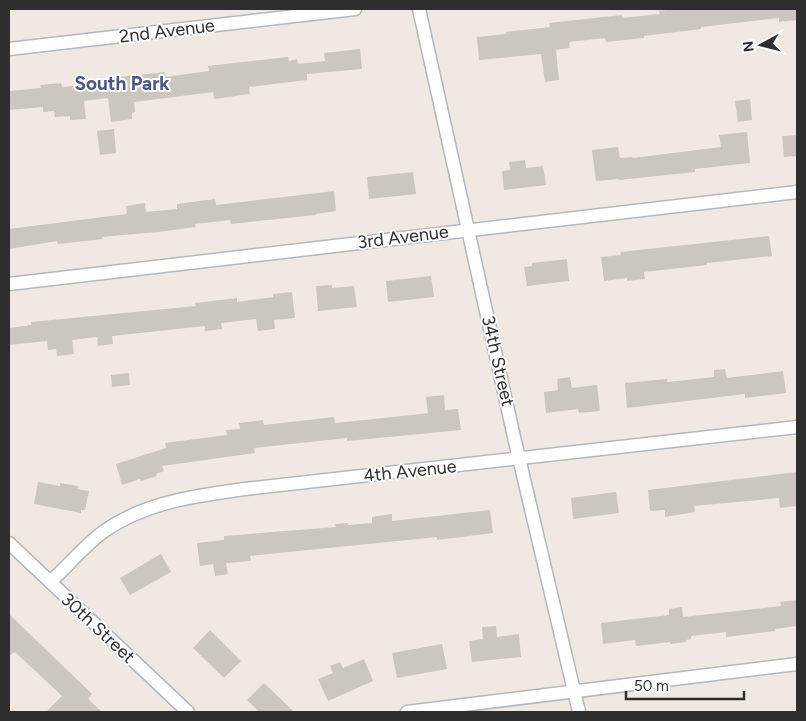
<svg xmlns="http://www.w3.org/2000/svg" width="806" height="721" font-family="Figtree,sans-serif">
	<rect width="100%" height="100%" fill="#efe9e1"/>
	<g fill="#cbc7bf">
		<path d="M 674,9 L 797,9 L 797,20 L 779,22 L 779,18 L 701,27 L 701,29 L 644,36 L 644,38 L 606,42 L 605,38 L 569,42 L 570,48 L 556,50 L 559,80 L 545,82 L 541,54 L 479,60 L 477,37 L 506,34 L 506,32 L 550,27 L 549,23 L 622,15 L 622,18 L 660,14 L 659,11 Z"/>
		<path d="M 360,49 L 362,69 L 307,74 L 307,80 L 249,87 L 250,94 L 214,99 L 213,92 L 134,102 L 135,112 L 132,113 L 132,119 L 111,122 L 108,98 L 84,101 L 86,119 L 70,120 L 70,116 L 55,117 L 54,111 L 43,112 L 43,107 L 9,110 L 9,91 L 41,88 L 40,85 L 61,83 L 62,87 L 94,84 L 93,80 L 165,72 L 165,77 L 209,71 L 208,66 L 288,57 L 289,61 L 297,59 L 298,64 L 325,61 L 324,53 Z"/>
		<path d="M 750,99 L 752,120 L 738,122 L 735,101 Z"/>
		<path d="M 114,129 L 116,153 L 100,155 L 97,131 Z"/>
		<path d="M 747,132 L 750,163 L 695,169 L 695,172 L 619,180 L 619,179 L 596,181 L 592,150 L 618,147 L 620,158 L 632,157 L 633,158 L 721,147 L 719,135 Z"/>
		<path d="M 797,135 L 797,156 L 784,157 L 782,136 Z"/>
		<path d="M 525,160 L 526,168 L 543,166 L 546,185 L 504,190 L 502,171 L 510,170 L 509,162 Z"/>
		<path d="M 413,172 L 416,194 L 369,199 L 367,177 Z"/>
		<path d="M 334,191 L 336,211 L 316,214 L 316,215 L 231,224 L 230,220 L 195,224 L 196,227 L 158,232 L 102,237 L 103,239 L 58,244 L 57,241 L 9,249 L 9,229 L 127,214 L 126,206 L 145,203 L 146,212 L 177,209 L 177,204 L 215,199 L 216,205 Z"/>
		<path d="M 769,236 L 772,256 L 707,263 L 707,265 L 644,272 L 645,279 L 627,281 L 627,278 L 604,281 L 601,257 L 621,255 L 620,252 Z"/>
		<path d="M 567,259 L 569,281 L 527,286 L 524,267 L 532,266 L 532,263 Z"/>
		<path d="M 431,276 L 434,297 L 388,302 L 386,281 Z"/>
		<path d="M 332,285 L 332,288 L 354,286 L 357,307 L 318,311 L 316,286 Z"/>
		<path d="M 292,292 L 295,318 L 274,320 L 275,329 L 258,331 L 256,319 L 221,323 L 222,329 L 205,331 L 205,326 L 112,336 L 113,344 L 98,346 L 97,337 L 72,340 L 74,354 L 57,356 L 56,349 L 48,350 L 47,341 L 9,345 L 9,328 L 31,325 L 31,322 L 196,306 L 195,303 L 237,298 L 237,302 L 273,297 L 273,294 Z"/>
		<path d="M 725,369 L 727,378 L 783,371 L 786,393 L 745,398 L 745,394 L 627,408 L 625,383 L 667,379 L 667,382 L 714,377 L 714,370 Z"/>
		<path d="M 129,373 L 130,385 L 112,387 L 111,375 Z"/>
		<path d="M 570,377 L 572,388 L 597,385 L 600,411 L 579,413 L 578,409 L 546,413 L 544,392 L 558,390 L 557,379 Z"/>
		<path d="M 444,395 L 445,410 L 458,409 L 461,430 L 347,441 L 347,438 L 254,448 L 255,453 L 162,466 L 164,471 L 156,474 L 157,476 L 141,481 L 140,479 L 122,485 L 116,464 L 166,448 L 165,443 L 227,435 L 226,430 L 240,429 L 239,423 L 263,420 L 264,425 L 334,417 L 335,423 L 412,415 L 428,413 L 426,397 Z"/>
		<path d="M 797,472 L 797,506 L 780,508 L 779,498 L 694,506 L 695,512 L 665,517 L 665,510 L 650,511 L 648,490 Z"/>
		<path d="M 38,482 L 60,486 L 60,483 L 78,486 L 77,489 L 89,491 L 85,510 L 81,510 L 81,513 L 34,504 Z"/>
		<path d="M 616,492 L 619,513 L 573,519 L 571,498 Z"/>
		<path d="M 490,510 L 493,533 L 437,540 L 437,537 L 250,556 L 251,561 L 226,563 L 228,574 L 215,576 L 213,564 L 200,566 L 197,543 L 224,540 L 224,536 L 336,527 L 335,524 L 348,523 L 348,525 L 372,523 L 372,517 L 392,514 L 392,521 Z"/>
		<path d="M 161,554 L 171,572 L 130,595 L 120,578 Z"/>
		<path d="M 797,600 L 797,626 L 775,629 L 775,631 L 726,637 L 726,632 L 691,636 L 691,639 L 686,640 L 686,642 L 670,644 L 670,642 L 636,646 L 635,640 L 603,644 L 601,623 L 669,615 L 669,609 L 682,607 L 683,617 L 781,606 L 780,602 Z"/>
		<path d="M 9,614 L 92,694 L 88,699 L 102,712 L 46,712 L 62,696 L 15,652 L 9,656 Z"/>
		<path d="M 496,626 L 497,637 L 519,634 L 521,657 L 472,662 L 469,641 L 483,639 L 482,627 Z"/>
		<path d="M 210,630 L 241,661 L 224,678 L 193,648 Z"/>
		<path d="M 442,644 L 447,669 L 397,678 L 392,653 Z"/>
		<path d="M 364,659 L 373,681 L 328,701 L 318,679 L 333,673 L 330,666 L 340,662 L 343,668 Z"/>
		<path d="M 264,683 L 294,712 L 259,712 L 247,700 Z"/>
	</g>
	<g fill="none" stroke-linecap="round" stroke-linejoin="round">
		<defs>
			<g id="street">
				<path d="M 419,9 L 514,437 L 579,712"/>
				<path d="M 9,49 L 355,9"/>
				<path d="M 9,284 L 797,192"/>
				<path d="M 9,543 L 188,712"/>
				<path d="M 50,582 C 68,566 84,546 103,532 C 145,502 195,496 245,489 L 797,427"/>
				<path d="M 407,712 L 797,664"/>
			</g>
		</defs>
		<use href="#street" stroke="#b4b7c1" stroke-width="15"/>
		<use href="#street" stroke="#fff" stroke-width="12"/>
	</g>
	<g text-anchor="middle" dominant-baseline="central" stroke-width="4" stroke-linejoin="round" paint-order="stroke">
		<g font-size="18" fill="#2e2e2e" stroke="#fff">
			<text transform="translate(167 31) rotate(-7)">2nd Avenue</text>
			<text transform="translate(403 237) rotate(-7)">3rd Avenue</text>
			<text transform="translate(498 361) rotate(77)">34th Street</text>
			<text transform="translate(410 471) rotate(-6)">4th Avenue</text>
			<text transform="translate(98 628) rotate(43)">30th Street</text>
		</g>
		<g font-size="19" font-weight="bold" fill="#4d5680" stroke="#fff">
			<text x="122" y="83">South Park</text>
		</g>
	</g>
	<rect width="806" height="721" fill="none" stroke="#2e2e2e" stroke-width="20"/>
	<g transform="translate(761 45) rotate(263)" stroke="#ffffff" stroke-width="4" paint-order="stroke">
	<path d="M0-4L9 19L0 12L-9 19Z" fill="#2e2e2e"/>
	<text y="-8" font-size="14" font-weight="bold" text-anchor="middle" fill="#2e2e2e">N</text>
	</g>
	<path d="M626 691v8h118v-8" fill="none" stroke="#2e2e2e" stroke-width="2.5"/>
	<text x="634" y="691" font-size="15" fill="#2e2e2e" stroke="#ffffff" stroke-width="4" paint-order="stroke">50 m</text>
</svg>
